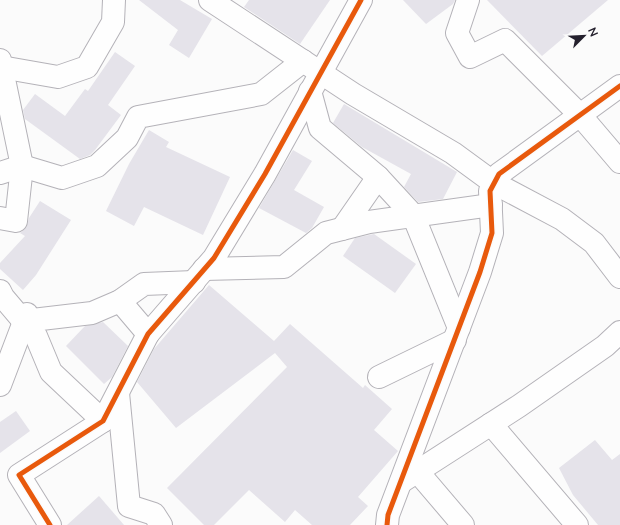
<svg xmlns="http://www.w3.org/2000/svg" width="620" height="525" font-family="Lato,sans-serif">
	<rect width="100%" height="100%" fill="#fbfbfb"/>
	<g fill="#e5e3ea">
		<path d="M 139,0 L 180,0 L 212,19 L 189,58 L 169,45 L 178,30 Z"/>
		<path d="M 249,0 L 330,0 L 300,44 L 244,7 Z"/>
		<path d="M 403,0 L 455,0 L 453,4 L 426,24 Z"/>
		<path d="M 487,0 L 608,0 L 542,56 Z"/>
		<path d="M 115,52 L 135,66 L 108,105 L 121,115 L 95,150 L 90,155 L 80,159 L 25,119 L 23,110 L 35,94 L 65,116 L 85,89 L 88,91 Z"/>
		<path d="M 344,104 L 457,172 L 443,199 L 418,202 L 404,187 L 411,174 L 362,147 L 333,123 Z"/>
		<path d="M 149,130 L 169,142 L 166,147 L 230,177 L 203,235 L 144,207 L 134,226 L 106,211 L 129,164 Z"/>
		<path d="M 293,150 L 312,161 L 294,190 L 324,207 L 312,228 L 306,233 L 259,208 Z"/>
		<path d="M 40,201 L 71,220 L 36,275 L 23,290 L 0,269 L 0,263 L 25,236 L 20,233 L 26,228 L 29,218 Z"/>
		<path d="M 374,234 L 416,264 L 395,293 L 343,256 L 355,238 Z"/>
		<path d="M 209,285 L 274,341 L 290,324 L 363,388 L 365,385 L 392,409 L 374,430 L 398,451 L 358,497 L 368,506 L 350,525 L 312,525 L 295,510 L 285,522 L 249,490 L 214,525 L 204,525 L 167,488 L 287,367 L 275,353 L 176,428 L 137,382 L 154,349 Z"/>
		<path d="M 103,322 L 128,346 L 112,377 L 104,384 L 66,346 L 85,326 Z"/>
		<path d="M 16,411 L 30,431 L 0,453 L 0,422 Z"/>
		<path d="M 595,440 L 612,460 L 620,454 L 620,525 L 598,525 L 573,495 L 559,468 Z"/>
		<path d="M 99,496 L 124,525 L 67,525 Z"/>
	</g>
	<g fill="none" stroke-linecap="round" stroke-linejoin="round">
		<defs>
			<g id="minor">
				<path d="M 210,0 L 353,94 L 453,153 L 494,183 L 562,219 L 594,243 L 620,277"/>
				<path d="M 468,0 L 457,33 L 470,57 L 505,40 L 580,115 L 620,162"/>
				<path d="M 0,60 L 22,166 L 16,221 L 0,218"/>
				<path d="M 1,67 L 58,77 L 87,67 L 113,22 L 114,0"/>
				<path d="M 310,91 L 320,128 L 378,177 L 413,215 L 459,328"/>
				<path d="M 0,173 L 22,166 L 62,178 L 97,166 L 127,138 L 138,117 L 261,94 L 303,61"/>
				<path d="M 342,229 L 378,177"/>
				<path d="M 204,269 L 284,267 L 326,233 L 369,222 L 491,205"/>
				<path d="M 0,291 L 3,297 L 36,336 L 51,372 L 103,421"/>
				<path d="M 120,301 L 148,334"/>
				<path d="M 24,321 L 92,313 L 120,301 L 144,284 L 194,282"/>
				<path d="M 379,377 L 455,340"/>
				<path d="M 0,385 L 27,314"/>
				<path d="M 118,393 L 129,506 L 154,514 L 161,525"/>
				<path d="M 491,424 L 577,525"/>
				<path d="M 417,471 L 463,525"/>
				<path d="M 401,482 L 519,406 L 605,346 L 620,332"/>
				<path d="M 50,525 L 19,475 L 103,421 L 148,334 L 214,258 L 265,174 L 361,0"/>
				<path d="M 387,525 L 388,515 L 480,272 L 492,233 L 490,191 L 499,174 L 620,86"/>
			</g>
		</defs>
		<use href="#minor" stroke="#b4b2b8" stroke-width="24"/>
		<use href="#minor" stroke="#fefefe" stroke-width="22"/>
		<defs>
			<g id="cycleway">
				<path d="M 50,525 L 19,475 L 103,421 L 148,334 L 214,258 L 265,174 L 361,0"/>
				<path d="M 387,525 L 388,515 L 480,272 L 492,233 L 490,191 L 499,174 L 620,86"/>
			</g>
		</defs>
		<use href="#cycleway" stroke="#fbfbfb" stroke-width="8"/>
		<use href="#cycleway" stroke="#e8590c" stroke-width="5"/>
	</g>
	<g transform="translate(584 36) rotate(66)" stroke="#fbfbfb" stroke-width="3" paint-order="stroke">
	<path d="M0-3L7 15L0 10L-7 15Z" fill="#24202d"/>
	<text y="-6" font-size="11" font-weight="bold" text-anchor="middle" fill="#24202d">N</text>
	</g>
</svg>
